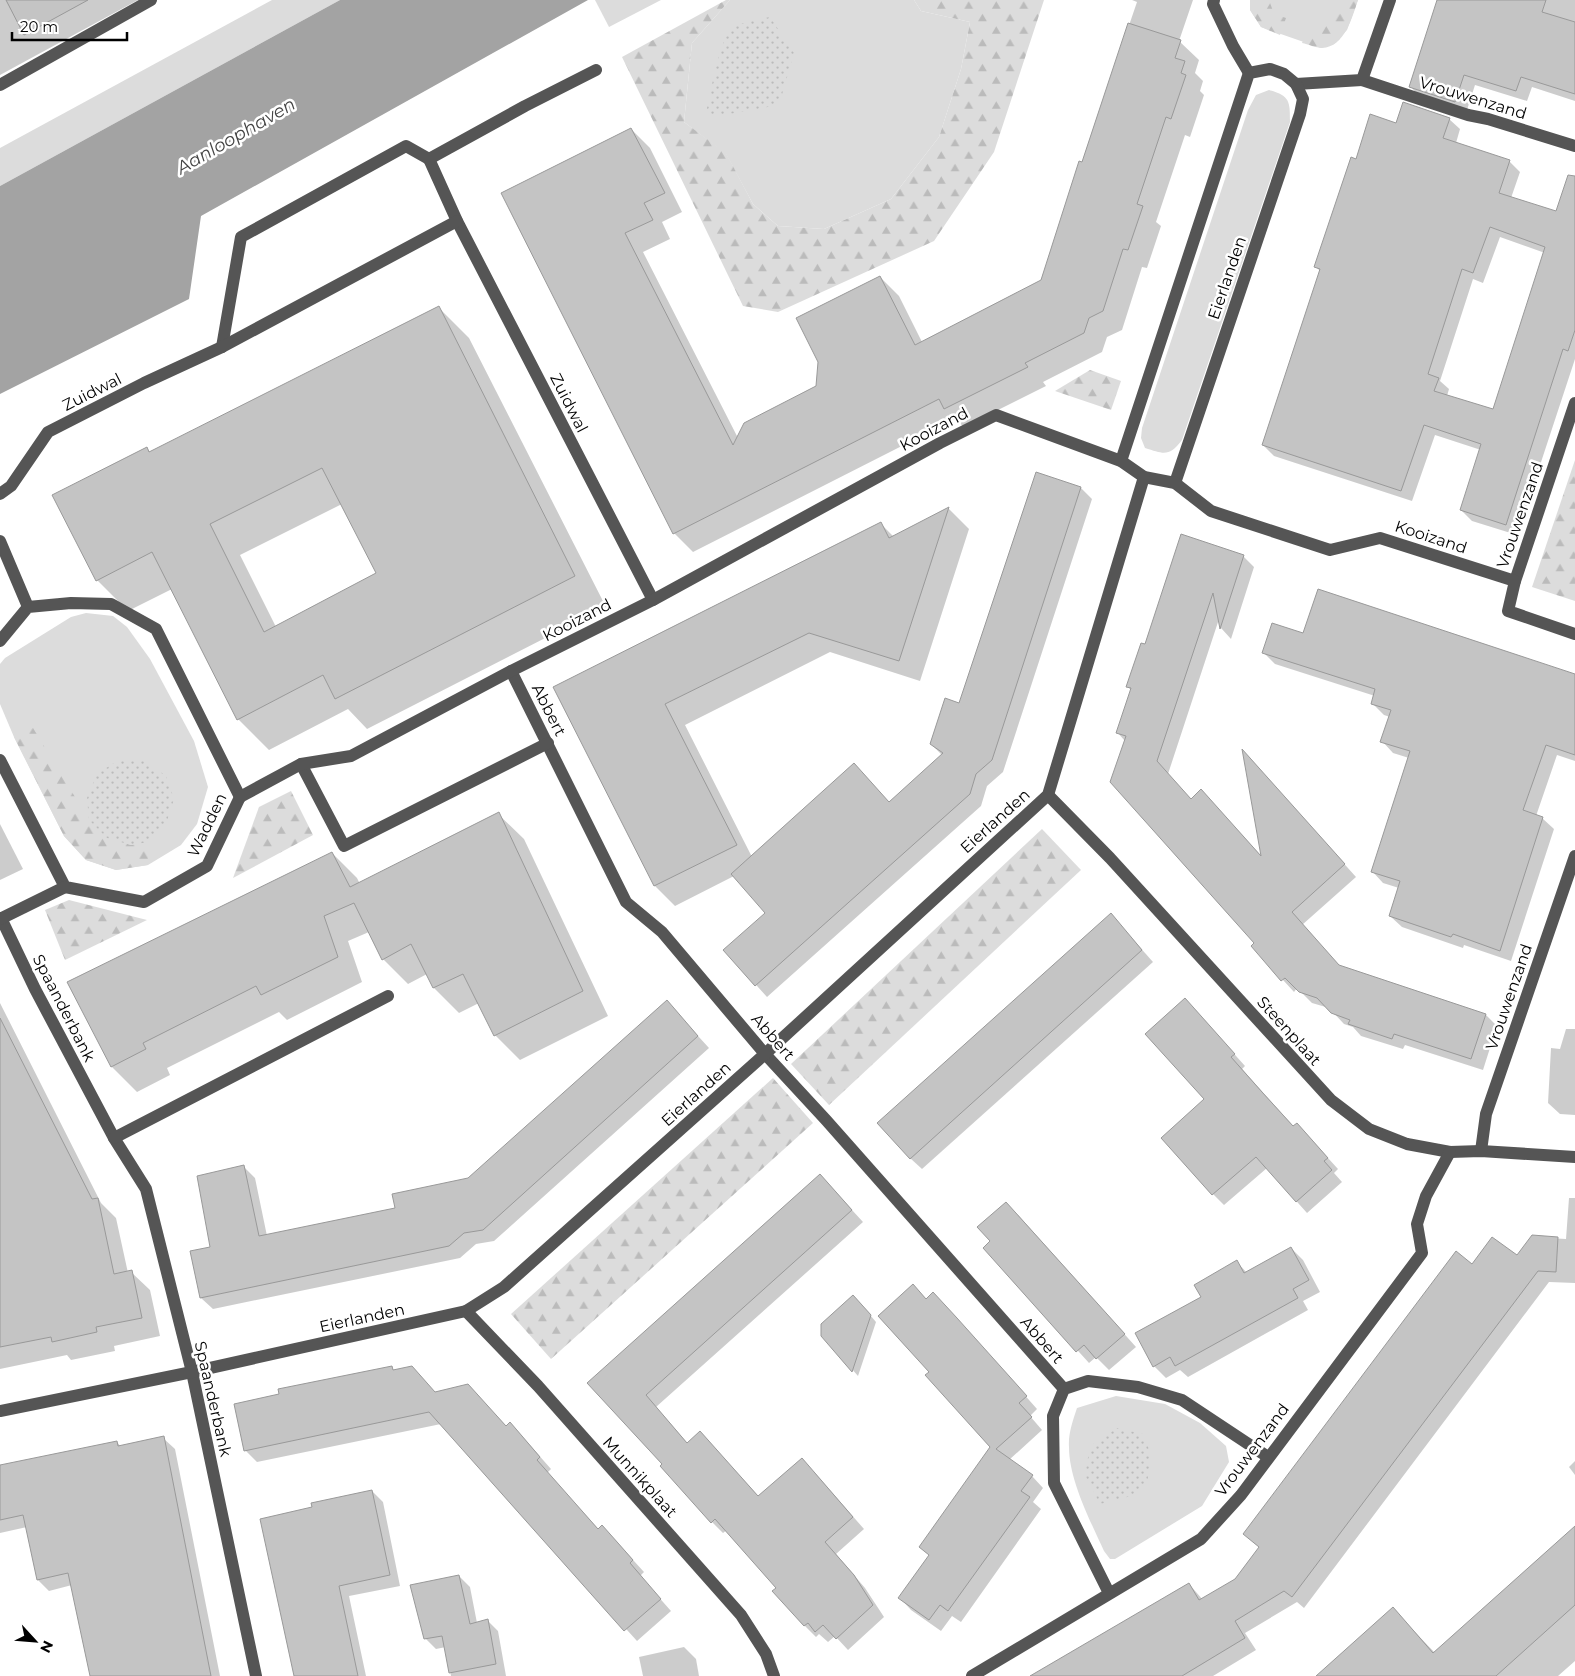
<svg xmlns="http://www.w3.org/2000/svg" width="1575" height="1676" font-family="Montserrat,sans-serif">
	<defs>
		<pattern id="forest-firs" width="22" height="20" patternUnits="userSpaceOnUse" patternTransform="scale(1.25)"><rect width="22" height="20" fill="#dcdcdc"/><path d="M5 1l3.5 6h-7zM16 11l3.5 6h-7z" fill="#bbb"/></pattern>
		<pattern id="park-dots" width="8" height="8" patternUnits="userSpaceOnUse" patternTransform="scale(1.25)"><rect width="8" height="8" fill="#dcdcdc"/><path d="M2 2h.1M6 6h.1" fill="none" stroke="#bbb" stroke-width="1.8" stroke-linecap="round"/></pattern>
	</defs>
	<rect width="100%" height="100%" fill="#fff"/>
	<g fill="#dcdcdc">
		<path d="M 272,0 L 340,0 L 0,186 L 0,148 Z"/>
		<path d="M 595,0 L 661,0 L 609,27 Z"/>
		<path d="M 730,0 L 914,0 L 921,11 L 970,22 L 961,69 L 939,137 L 891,199 L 824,229 L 778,226 L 753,204 L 726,154 L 684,122 L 692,43 Z"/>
		<path d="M 1250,0 L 1358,0 L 1347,30 L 1334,44 L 1321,48 L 1261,27 L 1250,10 Z"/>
		<path d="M 1269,90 C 1290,96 1290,101 1290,122 L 1182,440 C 1169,457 1164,454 1145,448 L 1141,438 L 1142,428 L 1248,110 L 1256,95 Z"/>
		<path d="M 86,613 L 113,616 L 127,627 L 150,659 L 194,741 L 208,787 L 197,824 L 181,845 L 148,865 L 116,870 L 86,860 L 64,836 L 14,737 L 0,704 L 0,664 L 5,658 L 71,617 Z"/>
		<path d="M 1116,1396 L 1165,1404 L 1200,1423 L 1226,1446 L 1229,1462 L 1202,1506 L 1115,1559 L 1110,1559 L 1104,1551 C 1090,1520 1069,1480 1069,1447 C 1068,1434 1073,1420 1077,1408 Z"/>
	</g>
	<g fill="url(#forest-firs)">
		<path d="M 726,0 L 730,0 L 692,43 L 684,122 L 726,153 L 753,204 L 778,226 L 824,229 L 891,199 L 939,137 L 961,69 L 970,22 L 921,11 L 914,0 L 1044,0 L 994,152 L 934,241 L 778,312 L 743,306 L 622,57 Z"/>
		<path d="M 1250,0 L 1269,0 L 1274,14 L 1286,18 L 1280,35 L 1261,27 L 1250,10 Z"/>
		<path d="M 1335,0 L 1358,0 C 1352,17 1345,47 1322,48 C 1316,48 1308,44 1302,43 L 1309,26 L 1318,30 L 1328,23 Z"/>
		<path d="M 1090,370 L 1121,381 L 1111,410 L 1055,391 Z"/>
		<path d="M 1575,460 L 1575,601 L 1532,587 Z"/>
		<path d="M 33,728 L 89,820 L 107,838 L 131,845 L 148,842 L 148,865 L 116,870 L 86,860 L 64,836 L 14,737 Z"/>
		<path d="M 291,791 L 313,835 L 233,878 L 259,807 Z"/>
		<path d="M 1042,829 L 1081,870 L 829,1105 L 791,1064 Z"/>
		<path d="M 69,900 L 147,920 L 65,960 L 45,910 Z"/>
		<path d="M 773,1078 L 813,1123 L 551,1359 L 511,1314 Z"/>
	</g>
	<g fill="url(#park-dots)">
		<path d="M 770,17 L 794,53 L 779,105 L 718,116 L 706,113 C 710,96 719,42 730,31 C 738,22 758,19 770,17 Z"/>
		<path d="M 120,759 L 144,760 L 166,776 L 174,799 L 166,824 L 148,842 L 131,845 L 107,838 L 89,820 L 87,798 L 97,774 Z"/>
		<path d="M 1117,1428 L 1143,1434 L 1152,1457 L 1147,1482 L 1131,1496 L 1100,1504 L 1085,1475 L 1090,1446 Z"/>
	</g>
	<path fill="#a3a3a3" d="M 340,0 L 588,0 L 201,216 L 189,299 L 0,394 L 0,186 Z"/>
	<g fill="#0003" fill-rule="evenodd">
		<path d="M 0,0 L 138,0 L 0,75 Z"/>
		<path d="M 1132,0 L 1193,0 L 1179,41 L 1199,60 L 1195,73 L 1203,81 L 1200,91 L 1204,95 L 1190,137 L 1185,135 L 1156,222 L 1161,226 L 1147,268 L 1142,267 L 1122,330 L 1107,337 L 1102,352 L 1043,382 L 1046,386 L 964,427 L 955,419 L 693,552 L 674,533 L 503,194 L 631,129 L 650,148 L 682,212 L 662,222 L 670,239 L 643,252 L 738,438 L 817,387 L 880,277 L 899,296 L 922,342 L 1042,280 L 1137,2 Z"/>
		<path d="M 1439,0 L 1575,0 L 1575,101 L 1532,87 L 1527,101 L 1475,85 L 1466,113 L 1421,98 L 1410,86 Z"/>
		<path d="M 1449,119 L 1460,129 L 1456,143 L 1509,161 L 1520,172 L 1511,198 L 1559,213 L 1575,183 L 1575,359 L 1517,535 L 1472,521 L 1461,510 L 1481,450 L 1435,435 L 1412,501 L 1274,456 L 1263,445 L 1320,271 L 1316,267 L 1357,160 L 1397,124 ZM 1500,237 L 1545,253 L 1494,411 L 1447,396 L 1449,389 L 1440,381 L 1473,279 L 1483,283 Z"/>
		<path d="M 438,307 L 469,338 L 606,607 L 367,729 L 348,709 L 269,750 L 238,719 L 172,589 L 128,611 L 97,580 L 147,448 L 151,453 ZM 342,504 L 378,574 L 276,627 L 240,555 Z"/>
		<path d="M 1037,473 L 1081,488 L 1092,499 L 1003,772 L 987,786 L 981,806 L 767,997 L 725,950 L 767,913 L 734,876 L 675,906 L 655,886 L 555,688 L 880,523 L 894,537 L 949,509 L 969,529 L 920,681 L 830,652 L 685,725 L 752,857 L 890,803 L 942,755 L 931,744 L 960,705 Z"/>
		<path d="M 1243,556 L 1254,567 L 1231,639 L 1221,628 L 1219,619 L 1168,774 L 1191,800 L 1201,791 L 1263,858 L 1253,762 L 1356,877 L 1302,925 L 1340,967 L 1486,1015 L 1497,1026 L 1483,1070 L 1405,1045 L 1403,1049 L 1361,1036 L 1353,1027 L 1344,1024 L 1329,1008 L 1312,1003 L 1297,988 L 1294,992 L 1252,946 L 1256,943 L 1125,741 L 1117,732 L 1132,691 L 1127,686 L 1146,646 Z"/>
		<path d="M 1304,635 L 1575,675 L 1575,761 L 1557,755 L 1536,816 L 1542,818 L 1554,829 L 1511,961 L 1464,945 L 1463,948 L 1402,927 L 1390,916 L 1399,888 L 1383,883 L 1372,871 L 1409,758 L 1393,753 L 1382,741 L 1390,717 L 1384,715 L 1372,703 L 1375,696 L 1275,664 L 1263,652 Z"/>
		<path d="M 498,814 L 524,839 L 608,1016 L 520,1060 L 495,1035 L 479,1003 L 459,1013 L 434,988 L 427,974 L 408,984 L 383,959 L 369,932 L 348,941 L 362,982 L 287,1020 L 279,1012 L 167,1068 L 170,1075 L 137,1092 L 112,1067 L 332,853 L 357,878 L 360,884 Z"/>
		<path d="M 0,824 L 23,869 L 0,880 Z"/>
		<path d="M 1122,927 L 1153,962 L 922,1169 L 910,1158 Z"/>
		<path d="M 667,1002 L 709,1048 L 494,1241 L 476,1244 L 460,1258 L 213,1309 L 201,1298 L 192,1252 L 212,1248 L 243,1166 L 255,1178 L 267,1236 L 396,1209 L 468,1180 Z"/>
		<path d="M 0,1003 L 101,1203 L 116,1218 L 128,1273 L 131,1272 L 150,1290 L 160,1336 L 114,1346 L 115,1351 L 71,1360 L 67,1355 L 0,1369 Z"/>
		<path d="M 1196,1011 L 1245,1066 L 1242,1069 L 1294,1127 L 1308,1136 L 1338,1169 L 1334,1173 L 1342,1182 L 1307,1213 L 1267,1168 L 1224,1205 L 1213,1194 Z"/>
		<path d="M 1566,1029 L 1575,1029 L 1575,1115 L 1560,1114 L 1548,1103 L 1551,1048 L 1560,1049 Z"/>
		<path d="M 820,1175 L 863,1222 L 656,1407 L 688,1444 L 700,1433 L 759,1497 L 813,1471 L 864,1529 L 836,1554 L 865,1588 L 884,1617 L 848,1650 L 835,1636 L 828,1642 L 819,1634 L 816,1637 L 805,1626 L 774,1591 L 778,1588 L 727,1530 L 723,1533 L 712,1522 L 662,1466 L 664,1465 L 588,1383 Z"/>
		<path d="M 1569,1198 L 1575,1198 L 1575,1283 L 1549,1282 L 1304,1608 L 1297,1602 L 1245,1633 L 1256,1650 L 1213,1676 L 1033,1676 L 1189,1584 L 1203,1600 L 1236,1580 L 1260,1548 L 1244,1534 L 1473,1266 L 1517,1257 L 1532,1237 L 1566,1239 Z"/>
		<path d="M 1018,1215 L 1136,1347 L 1109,1370 L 1096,1357 L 1089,1363 L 985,1248 Z"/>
		<path d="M 1291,1248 L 1303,1260 L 1320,1292 L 1303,1301 L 1308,1310 L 1188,1377 L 1180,1370 L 1166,1378 L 1154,1366 L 1202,1298 L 1237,1262 L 1247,1273 Z"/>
		<path d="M 926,1300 L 969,1332 L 1037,1409 L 1030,1416 L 1042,1430 L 1009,1460 L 1032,1476 L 1043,1488 L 1033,1502 L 1041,1509 L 961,1622 L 952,1616 L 941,1631 L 911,1610 L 900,1598 L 930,1556 L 920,1547 L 992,1447 L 931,1372 Z"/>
		<path d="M 859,1302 L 876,1322 L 858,1376 L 822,1335 Z"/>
		<path d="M 391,1368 L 395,1371 L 435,1393 L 521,1435 L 551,1469 L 547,1473 L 599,1530 L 614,1539 L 644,1572 L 640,1576 L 671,1611 L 637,1641 L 441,1424 L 257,1462 L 245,1450 Z"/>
		<path d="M 163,1438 L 175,1449 L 220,1676 L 91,1676 L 72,1585 L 49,1591 L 38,1580 L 27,1527 L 0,1533 L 0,1472 L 117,1442 L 121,1447 Z"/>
		<path d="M 1575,1461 L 1575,1475 L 1569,1467 Z"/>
		<path d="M 372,1491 L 383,1502 L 400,1586 L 349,1596 L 366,1676 L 295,1676 L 314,1508 Z"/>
		<path d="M 1575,1527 L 1575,1661 L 1558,1676 L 1345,1676 L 1393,1609 L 1435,1653 Z"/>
		<path d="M 459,1576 L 470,1587 L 477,1623 L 487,1620 L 498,1631 L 506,1676 L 451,1676 L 446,1647 L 436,1649 L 425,1638 Z"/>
		<path d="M 684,1647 L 696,1659 L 699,1676 L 643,1676 L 639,1657 Z"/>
	</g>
	<g fill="#c4c4c4" stroke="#999" fill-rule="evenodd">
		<path d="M 6,0 L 88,0 L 24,35 Z"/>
		<path d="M 1437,0 L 1546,0 L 1542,12 L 1575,22 L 1575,94 L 1521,77 L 1516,91 L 1464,75 L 1455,102 L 1409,87 Z"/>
		<path d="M 1128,23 L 1181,40 L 1175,58 L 1185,61 L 1181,73 L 1186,75 L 1171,119 L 1166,117 L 1137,204 L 1143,206 L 1128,250 L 1123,249 L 1103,311 L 1089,318 L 1084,333 L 1025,363 L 1028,367 L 944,409 L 939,399 L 673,534 L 501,193 L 631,128 L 665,193 L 644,203 L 653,220 L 625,233 L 733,445 L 744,423 L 816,386 L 818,362 L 796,318 L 880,276 L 915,345 L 1041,280 L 1079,161 L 1082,162 Z"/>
		<path d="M 1403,102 L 1450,118 L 1443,138 L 1510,160 L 1499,193 L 1556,211 L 1568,175 L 1575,176 L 1575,330 L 1568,351 L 1563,349 L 1506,525 L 1460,510 L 1481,444 L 1424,425 L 1401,491 L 1262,445 L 1320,269 L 1314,267 L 1351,157 L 1356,159 L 1370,114 L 1396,123 ZM 1490,227 L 1545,247 L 1493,409 L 1434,391 L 1439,378 L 1428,374 L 1462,269 L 1473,273 Z"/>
		<path d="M 439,306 L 575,576 L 335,699 L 323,675 L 237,720 L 152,552 L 96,581 L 52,495 L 147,447 L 149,452 ZM 322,468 L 376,573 L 264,632 L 210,524 Z"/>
		<path d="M 1036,472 L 1081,487 L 992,760 L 976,774 L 970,794 L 755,986 L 723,950 L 765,913 L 731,874 L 854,763 L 889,802 L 943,753 L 930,744 L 945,698 L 959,703 Z"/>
		<path d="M 949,507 L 899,661 L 809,633 L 665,704 L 737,845 L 654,886 L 553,687 L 881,522 L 889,538 Z"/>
		<path d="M 1181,534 L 1244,555 L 1220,629 L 1213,593 L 1157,761 L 1191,799 L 1201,789 L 1261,856 L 1242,749 L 1345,864 L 1292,912 L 1339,965 L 1486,1014 L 1471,1059 L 1394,1034 L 1392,1039 L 1348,1024 L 1350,1020 L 1331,1013 L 1317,998 L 1299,992 L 1285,978 L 1281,981 L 1251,946 L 1254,943 L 1110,782 L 1126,736 L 1116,733 L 1131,688 L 1126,687 L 1141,643 L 1145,644 Z"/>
		<path d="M 1318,589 L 1575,674 L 1575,755 L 1546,745 L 1523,810 L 1543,817 L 1500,951 L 1453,934 L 1451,937 L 1389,916 L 1400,881 L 1371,872 L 1410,751 L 1380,742 L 1391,710 L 1371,704 L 1375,689 L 1262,653 L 1272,623 L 1303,633 Z"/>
		<path d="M 499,812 L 583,991 L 494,1036 L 463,974 L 433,988 L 411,944 L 382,960 L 354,903 L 324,916 L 338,957 L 261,995 L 256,986 L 143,1043 L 146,1049 L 111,1067 L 67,982 L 332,852 L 350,887 Z"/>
		<path d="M 1111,913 L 1142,950 L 910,1159 L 877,1123 Z"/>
		<path d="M 1185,998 L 1235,1054 L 1231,1057 L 1262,1092 L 1293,1126 L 1297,1123 L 1328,1158 L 1324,1161 L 1332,1170 L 1296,1202 L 1256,1157 L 1212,1195 L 1161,1138 L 1204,1099 L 1145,1034 Z"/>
		<path d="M 667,1000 L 698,1036 L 483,1230 L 464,1233 L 449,1246 L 200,1298 L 190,1251 L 210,1247 L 197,1176 L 244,1165 L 259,1236 L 395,1208 L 392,1194 L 468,1178 Z"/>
		<path d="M 0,1018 L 92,1199 L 98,1198 L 114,1274 L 132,1270 L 142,1318 L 96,1327 L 97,1332 L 52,1342 L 51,1337 L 0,1347 Z"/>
		<path d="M 820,1174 L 852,1210 L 646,1395 L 687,1443 L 700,1431 L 758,1496 L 802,1458 L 853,1517 L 825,1542 L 854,1575 L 873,1605 L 836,1639 L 823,1625 L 815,1632 L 808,1623 L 804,1626 L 772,1591 L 776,1588 L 715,1519 L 711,1523 L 660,1466 L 662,1464 L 587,1383 Z"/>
		<path d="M 1006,1202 L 1125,1334 L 1096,1359 L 1084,1345 L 1076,1352 L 983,1248 L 990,1241 L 977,1227 Z"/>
		<path d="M 1532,1235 L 1558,1237 L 1556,1272 L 1538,1271 L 1292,1597 L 1284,1591 L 1235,1621 L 1245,1638 L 1182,1676 L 1030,1676 L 1189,1583 L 1199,1600 L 1235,1579 L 1259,1547 L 1243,1534 L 1456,1251 L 1472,1264 L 1492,1237 L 1517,1255 Z"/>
		<path d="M 1291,1247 L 1309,1280 L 1293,1289 L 1298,1298 L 1175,1366 L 1170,1357 L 1153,1367 L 1135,1333 L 1201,1297 L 1194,1285 L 1237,1260 L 1244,1273 Z"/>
		<path d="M 913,1284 L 926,1299 L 933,1292 L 957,1318 L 1027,1396 L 1019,1403 L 1032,1417 L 996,1449 L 1033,1475 L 1021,1491 L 1030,1497 L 948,1611 L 940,1605 L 929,1620 L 898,1598 L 929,1555 L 919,1547 L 990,1447 L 925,1375 L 929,1372 L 878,1316 Z"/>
		<path d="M 853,1295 L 871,1315 L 852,1372 L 821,1336 L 821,1324 Z"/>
		<path d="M 392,1366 L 393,1370 L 412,1366 L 435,1392 L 468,1384 L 506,1426 L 510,1422 L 540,1457 L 537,1460 L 598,1529 L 602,1525 L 618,1543 L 633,1560 L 630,1563 L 661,1599 L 624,1631 L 429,1412 L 244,1451 L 234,1404 L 279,1394 L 278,1389 Z"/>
		<path d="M 164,1436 L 211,1676 L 90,1676 L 68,1573 L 37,1580 L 23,1515 L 0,1520 L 0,1465 L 117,1441 L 118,1446 Z"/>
		<path d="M 372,1490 L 390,1575 L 339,1586 L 358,1676 L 294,1676 L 260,1519 L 312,1507 L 311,1503 Z"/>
		<path d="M 1575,1526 L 1575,1605 L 1496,1676 L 1316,1676 L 1393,1607 L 1433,1653 Z"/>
		<path d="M 459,1575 L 470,1624 L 488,1619 L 496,1664 L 449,1673 L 442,1636 L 424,1639 L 410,1585 Z"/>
	</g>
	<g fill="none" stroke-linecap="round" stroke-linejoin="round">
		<g stroke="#555" stroke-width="12">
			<path d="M 1214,0 L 1213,4 L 1233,46 L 1249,73"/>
			<path d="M 1362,80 L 1468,115 L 1488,119 L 1575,146"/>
			<path d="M 1296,84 L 1362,80 L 1390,0"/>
			<path d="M 0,85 L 151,0"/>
			<path d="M 429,159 L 457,221 L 653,600"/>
			<path d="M 222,347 L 241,237 L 406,146 L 429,159 L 525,106 L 596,70"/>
			<path d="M 1121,461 L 1249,73 L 1270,69 L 1284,74 L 1296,84 L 1303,99 L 1300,114 L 1175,483"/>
			<path d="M 0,494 L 11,486 L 48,432 L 144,383 L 222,347 L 457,221"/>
			<path d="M 0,541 L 28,607"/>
			<path d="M 1515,581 L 1575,403"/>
			<path d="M 0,641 L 28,607 L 71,603 L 111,604 L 156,629 L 240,797"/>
			<path d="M 511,671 L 626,902 L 662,932 L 765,1054 L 826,1120 L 1064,1389"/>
			<path d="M 0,760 L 65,887 L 144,902 L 207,866 L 240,797"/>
			<path d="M 301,764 L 344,846 L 548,743"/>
			<path d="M 1048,795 L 1110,858 L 1331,1100 L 1369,1129 L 1407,1144 L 1450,1152 L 1481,1151 L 1575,1157"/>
			<path d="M 240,797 L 301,764 L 351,756 L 511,671 L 653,600 L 940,443 L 996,415 L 1121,461 L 1144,477 L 1175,483 L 1211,511 L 1330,550 L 1380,538 L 1515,581 L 1508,611 L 1575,634"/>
			<path d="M 1,918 L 35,989 L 114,1138 L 146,1189 L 192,1372 L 256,1676"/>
			<path d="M 0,919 L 65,887"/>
			<path d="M 114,1138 L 388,996"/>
			<path d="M 1481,1151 L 1486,1114 L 1575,856"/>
			<path d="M 466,1311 L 538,1386 L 741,1615 L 766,1654 L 774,1676"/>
			<path d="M 0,1411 L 192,1372 L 466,1311 L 504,1287 L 765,1054 L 1048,795 L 1144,477"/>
			<path d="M 1109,1593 L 1054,1483 L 1053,1416 L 1064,1389 L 1088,1381 L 1138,1387 L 1182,1400 L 1268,1457"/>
			<path d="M 972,1676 L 1201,1539 L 1241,1495 L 1422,1253 L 1417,1224 L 1426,1196 L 1450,1152"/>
		</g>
	</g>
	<g text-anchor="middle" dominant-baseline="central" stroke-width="5" stroke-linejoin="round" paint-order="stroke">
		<g font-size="16" fill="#000" stroke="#fff">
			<text transform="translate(1473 98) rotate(17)">Vrouwenzand</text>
			<text transform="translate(1227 278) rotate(-71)">Eierlanden</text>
			<text transform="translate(92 392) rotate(-27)">Zuidwal</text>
			<text transform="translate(569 403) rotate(63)">Zuidwal</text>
			<text transform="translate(934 429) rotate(-28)">Kooizand</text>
			<text transform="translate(1520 515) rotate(-71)">Vrouwenzand</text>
			<text transform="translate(1431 537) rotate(18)">Kooizand</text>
			<text transform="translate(577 620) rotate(-27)">Kooizand</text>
			<text transform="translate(549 710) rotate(63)">Abbert</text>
			<text transform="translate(995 821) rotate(-42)">Eierlanden</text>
			<text transform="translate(207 825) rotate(-64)">Wadden</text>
			<text transform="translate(1509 997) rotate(-71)">Vrouwenzand</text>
			<text transform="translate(64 1008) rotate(63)">Spaanderbank</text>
			<text transform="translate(1289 1031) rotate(48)">Steenplaat</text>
			<text transform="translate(773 1037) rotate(49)">Abbert</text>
			<text transform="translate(696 1094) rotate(-42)">Eierlanden</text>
			<text transform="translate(362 1318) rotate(-12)">Eierlanden</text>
			<text transform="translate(1042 1340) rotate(49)">Abbert</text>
			<text transform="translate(213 1399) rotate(77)">Spaanderbank</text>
			<text transform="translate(1252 1450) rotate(-53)">Vrouwenzand</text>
			<text transform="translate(640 1477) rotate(48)">Munnikplaat</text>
		</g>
		<g font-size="18" font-style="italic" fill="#444" stroke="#fff">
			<text transform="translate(236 136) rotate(-30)">Aanloophaven</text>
		</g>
	</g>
	<g transform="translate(35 1641) rotate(116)" stroke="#ffffff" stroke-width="4" paint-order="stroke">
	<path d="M0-4L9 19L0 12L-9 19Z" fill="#000000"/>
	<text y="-8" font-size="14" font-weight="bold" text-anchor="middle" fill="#000000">N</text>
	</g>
	<path d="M12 32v8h115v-8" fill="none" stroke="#000000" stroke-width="2.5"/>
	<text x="20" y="32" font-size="15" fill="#000000" stroke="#ffffff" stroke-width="4" paint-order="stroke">20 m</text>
</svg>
